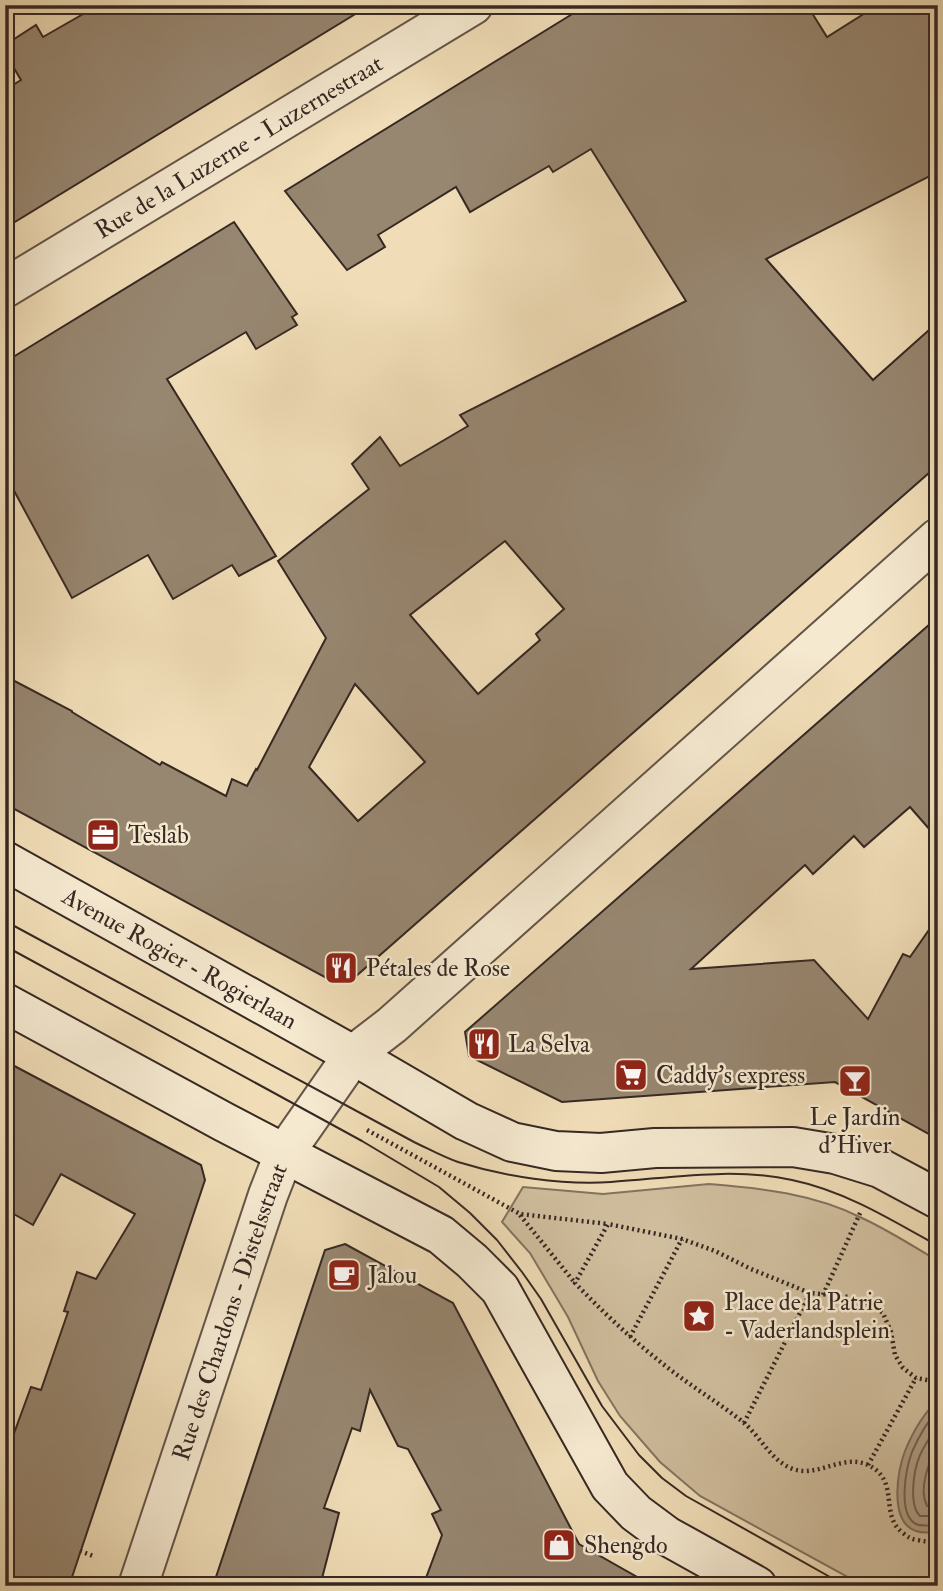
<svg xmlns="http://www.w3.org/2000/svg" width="943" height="1591" font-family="'IM FELL Double Pica',serif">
	<rect width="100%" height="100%" fill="#f0ddb7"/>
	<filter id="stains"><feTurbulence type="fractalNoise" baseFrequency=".00286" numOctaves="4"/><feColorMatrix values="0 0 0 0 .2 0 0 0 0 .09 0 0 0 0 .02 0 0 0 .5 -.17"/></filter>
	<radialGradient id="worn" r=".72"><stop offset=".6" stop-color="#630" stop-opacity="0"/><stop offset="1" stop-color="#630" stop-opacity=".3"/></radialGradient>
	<path fill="#d0be9e" stroke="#837360" stroke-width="2" d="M 709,1184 C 761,1188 815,1194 862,1218 C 888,1230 913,1246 938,1261 L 938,1586 L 864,1586 L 700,1496 L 660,1462 L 620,1416 L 598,1381 L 568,1317 L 530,1253 L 502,1222 L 523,1187 L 603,1194 Z"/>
	<path fill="#b19f85" stroke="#806f5e" stroke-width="2" d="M 938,1400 L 938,1532 C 930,1532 923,1534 916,1531 C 889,1522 897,1471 905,1451 C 912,1434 924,1413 938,1400 Z"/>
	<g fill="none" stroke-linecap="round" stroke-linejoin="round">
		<g stroke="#746454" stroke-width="2">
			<path d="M 938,1410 C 928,1421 918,1438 912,1452 C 906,1468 897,1514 916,1524 C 922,1527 931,1525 938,1525"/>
			<path d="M 938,1425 C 932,1434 925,1444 920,1455 C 914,1469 908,1504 920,1516 L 938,1516"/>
			<path d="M 938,1445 C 929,1461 918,1489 927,1506 L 938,1506"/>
		</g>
	</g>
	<g fill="#978670" stroke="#362823" stroke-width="2" fill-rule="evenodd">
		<path d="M 99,5 L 370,5 L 5,228 L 5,90 L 21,80 L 5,53 L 5,45 L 36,25 L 43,37 Z"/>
		<path d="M 587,5 L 807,5 L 827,37 L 878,5 L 938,5 L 938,172 L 766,259 L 873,380 L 938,322 L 938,465 L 355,977 L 332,981 L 5,804 L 5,676 L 72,711 L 72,712 L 160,765 L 162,762 L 226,796 L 232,779 L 247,786 L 256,769 L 257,770 L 326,638 L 278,561 L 369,489 L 352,464 L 380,437 L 400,466 L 468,426 L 460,415 L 686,301 L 591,149 L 553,172 L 549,166 L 470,212 L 456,187 L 378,235 L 385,247 L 347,270 L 285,191 ZM 505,541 L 564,609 L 536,634 L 540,640 L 478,694 L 410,615 ZM 355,684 L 425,762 L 358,821 L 309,767 Z"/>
		<path d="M 234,222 L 297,314 L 292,317 L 297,325 L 256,349 L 246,332 L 167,379 L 276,556 L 239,576 L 232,565 L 173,599 L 148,555 L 72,598 L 5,474 L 5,362 Z"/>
		<path d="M 938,617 L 938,839 L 910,807 L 864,847 L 854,836 L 813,874 L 805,865 L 691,969 L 814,960 L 868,1019 L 903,954 L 910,957 L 938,917 L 938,1139 L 835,1082 L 562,1102 L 469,1056 L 465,1032 Z"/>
		<path d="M 5,1061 L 201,1165 L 205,1180 L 69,1586 L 5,1586 L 5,1458 L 31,1387 L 41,1390 L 68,1312 L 64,1311 L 77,1272 L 96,1279 L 135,1214 L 61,1174 L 33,1225 L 5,1209 Z"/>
		<path d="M 345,1244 L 453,1303 L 579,1544 L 653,1586 L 423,1586 L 442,1535 L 432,1514 L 441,1510 L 408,1449 L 398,1446 L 370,1390 L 360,1431 L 352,1428 L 324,1508 L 339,1513 L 320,1586 L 213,1586 L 325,1250 Z"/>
	</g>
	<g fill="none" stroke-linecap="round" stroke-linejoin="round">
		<defs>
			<g id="street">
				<path id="s1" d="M 5,288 L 473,5"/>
				<path id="s2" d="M 138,1586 L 268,1195 L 284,1154 L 353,1055 L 392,1025 L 938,538"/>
			</g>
			<g id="secondary">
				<path id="s3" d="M 5,861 L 353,1055 L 466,1121 L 512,1142 L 556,1151 L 601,1153 L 655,1148 L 793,1147 L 835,1154 L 880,1168 L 938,1199"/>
				<path d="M 5,1003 L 224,1122 L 441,1235 L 472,1261 L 500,1289 L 610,1486 L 636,1513 L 667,1536 L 757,1586"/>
			</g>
		</defs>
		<use href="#street" stroke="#645548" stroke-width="42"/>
		<use href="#secondary" stroke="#362823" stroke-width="42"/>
		<g stroke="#362823" stroke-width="4.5" stroke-dasharray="2 3.5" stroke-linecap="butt">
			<path d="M 367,1130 L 520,1214 L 608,1224"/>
			<path d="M 520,1215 L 575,1283"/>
			<path d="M 823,1295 L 861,1211"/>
			<path d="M 630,1337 L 682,1239"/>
			<path d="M 938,1382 L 916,1378 L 903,1368 L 895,1355 L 891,1332 L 883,1313 L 867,1303 L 849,1297 L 810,1293 L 751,1269 L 715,1251 L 682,1239 L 608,1224 L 575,1283 C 601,1310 628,1336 657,1359 C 684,1382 715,1400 743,1422 C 761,1437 771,1461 793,1469 C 819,1478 844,1452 870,1466 C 900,1482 879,1515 903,1533 C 908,1537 911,1539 917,1540 C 925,1541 930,1543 938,1540"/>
			<path d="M 744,1423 L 810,1293"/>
			<path d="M 868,1465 L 916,1378"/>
			<path d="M 80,1551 L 93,1556"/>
		</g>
		<use href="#street" stroke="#f5e9d0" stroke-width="38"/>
		<use href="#secondary" stroke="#f5e9d0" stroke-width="38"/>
		<g stroke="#362823" stroke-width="2">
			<path d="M 5,921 L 414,1142 C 429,1149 443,1157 458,1162 C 506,1177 561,1185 611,1182 C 671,1178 733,1167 792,1180 C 845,1191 892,1220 938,1246"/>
			<path d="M 5,946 L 362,1141 L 439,1187 L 470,1213 L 497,1240 L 522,1272 L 541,1299 L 602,1406 L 639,1455 L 662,1478 L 686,1496 L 846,1586"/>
		</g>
	</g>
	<defs>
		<symbol id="office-square" viewBox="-11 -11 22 22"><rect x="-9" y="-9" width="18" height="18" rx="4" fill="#8f2418" stroke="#f5e9d0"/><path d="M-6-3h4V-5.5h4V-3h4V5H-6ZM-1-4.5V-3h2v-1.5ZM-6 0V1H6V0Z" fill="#fff"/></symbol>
		<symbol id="restaurant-square" viewBox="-11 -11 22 22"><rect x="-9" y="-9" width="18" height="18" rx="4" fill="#8f2418" stroke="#f5e9d0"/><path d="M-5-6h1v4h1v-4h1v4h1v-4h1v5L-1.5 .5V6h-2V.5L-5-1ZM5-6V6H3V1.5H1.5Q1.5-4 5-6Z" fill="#fff"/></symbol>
		<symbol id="supermarket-square" viewBox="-11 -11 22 22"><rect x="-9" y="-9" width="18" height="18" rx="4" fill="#8f2418" stroke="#f5e9d0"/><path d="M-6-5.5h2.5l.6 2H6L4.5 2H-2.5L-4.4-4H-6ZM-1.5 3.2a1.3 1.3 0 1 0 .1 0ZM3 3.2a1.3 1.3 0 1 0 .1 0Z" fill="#fff"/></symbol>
		<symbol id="bar-square" viewBox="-11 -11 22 22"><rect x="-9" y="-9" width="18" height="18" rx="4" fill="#8f2418" stroke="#f5e9d0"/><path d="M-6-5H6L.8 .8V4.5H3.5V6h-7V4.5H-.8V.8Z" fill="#fff"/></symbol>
		<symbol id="cafe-square" viewBox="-11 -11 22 22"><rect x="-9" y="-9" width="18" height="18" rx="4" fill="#8f2418" stroke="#f5e9d0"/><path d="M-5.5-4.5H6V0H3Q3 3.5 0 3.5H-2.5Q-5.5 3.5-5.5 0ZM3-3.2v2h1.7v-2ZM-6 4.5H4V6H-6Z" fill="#fff"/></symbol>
		<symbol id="sight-square" viewBox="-11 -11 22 22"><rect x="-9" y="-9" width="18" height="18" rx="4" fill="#8f2418" stroke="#f5e9d0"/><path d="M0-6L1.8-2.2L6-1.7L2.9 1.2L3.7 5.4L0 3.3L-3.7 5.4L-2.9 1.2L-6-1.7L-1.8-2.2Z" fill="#fff"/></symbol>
		<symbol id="shop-square" viewBox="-11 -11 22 22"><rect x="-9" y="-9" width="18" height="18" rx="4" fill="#8f2418" stroke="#f5e9d0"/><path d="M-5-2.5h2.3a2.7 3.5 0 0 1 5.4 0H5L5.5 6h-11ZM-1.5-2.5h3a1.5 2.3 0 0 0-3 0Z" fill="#fff"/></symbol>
	</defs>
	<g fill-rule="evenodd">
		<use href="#office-square" x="84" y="816" width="38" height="38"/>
		<use href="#restaurant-square" x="322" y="949" width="38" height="38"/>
		<use href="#restaurant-square" x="465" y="1025" width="38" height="38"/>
		<use href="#supermarket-square" x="612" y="1056" width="38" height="38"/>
		<use href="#bar-square" x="836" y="1062" width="38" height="38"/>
		<use href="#cafe-square" x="325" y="1256" width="38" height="38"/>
		<use href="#sight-square" x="680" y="1297" width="38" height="38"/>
		<use href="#shop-square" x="540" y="1526" width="38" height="38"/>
	</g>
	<g text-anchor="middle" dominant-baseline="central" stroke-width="5" stroke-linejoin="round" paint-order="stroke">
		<g font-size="24" fill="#362823" stroke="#f5e9d0">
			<text stroke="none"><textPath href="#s1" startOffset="273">Rue de la Luzerne - Luzernestraat</textPath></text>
			<text stroke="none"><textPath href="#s3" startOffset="200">Avenue Rogier - Rogierlaan</textPath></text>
			<text stroke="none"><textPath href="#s2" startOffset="289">Rue des Chardons - Distelsstraat</textPath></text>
		</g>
		<g font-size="24" fill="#362823" stroke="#f5e9d0" text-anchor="start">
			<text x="128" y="835">Teslab</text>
			<text x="366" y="968">Pétales de Rose</text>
			<text x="508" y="1044">La Selva</text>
			<text x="656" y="1075">Caddy's express</text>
			<text x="855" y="1117" text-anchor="middle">Le Jardin<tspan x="855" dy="28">d'Hiver</tspan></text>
			<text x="368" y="1275">Jalou</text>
			<text x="724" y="1302">Place de la Patrie<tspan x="724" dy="28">- Vaderlandsplein</tspan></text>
			<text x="584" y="1545">Shengdo</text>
		</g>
	</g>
	<rect width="943" height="1591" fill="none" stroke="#f0ddb7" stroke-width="28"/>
	<rect x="7" y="7" width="929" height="1577" fill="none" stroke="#362823" stroke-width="3.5"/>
	<rect x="14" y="14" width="915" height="1563" fill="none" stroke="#362823" stroke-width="2"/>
	<rect width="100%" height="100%" filter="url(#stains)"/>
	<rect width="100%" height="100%" fill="url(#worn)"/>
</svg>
